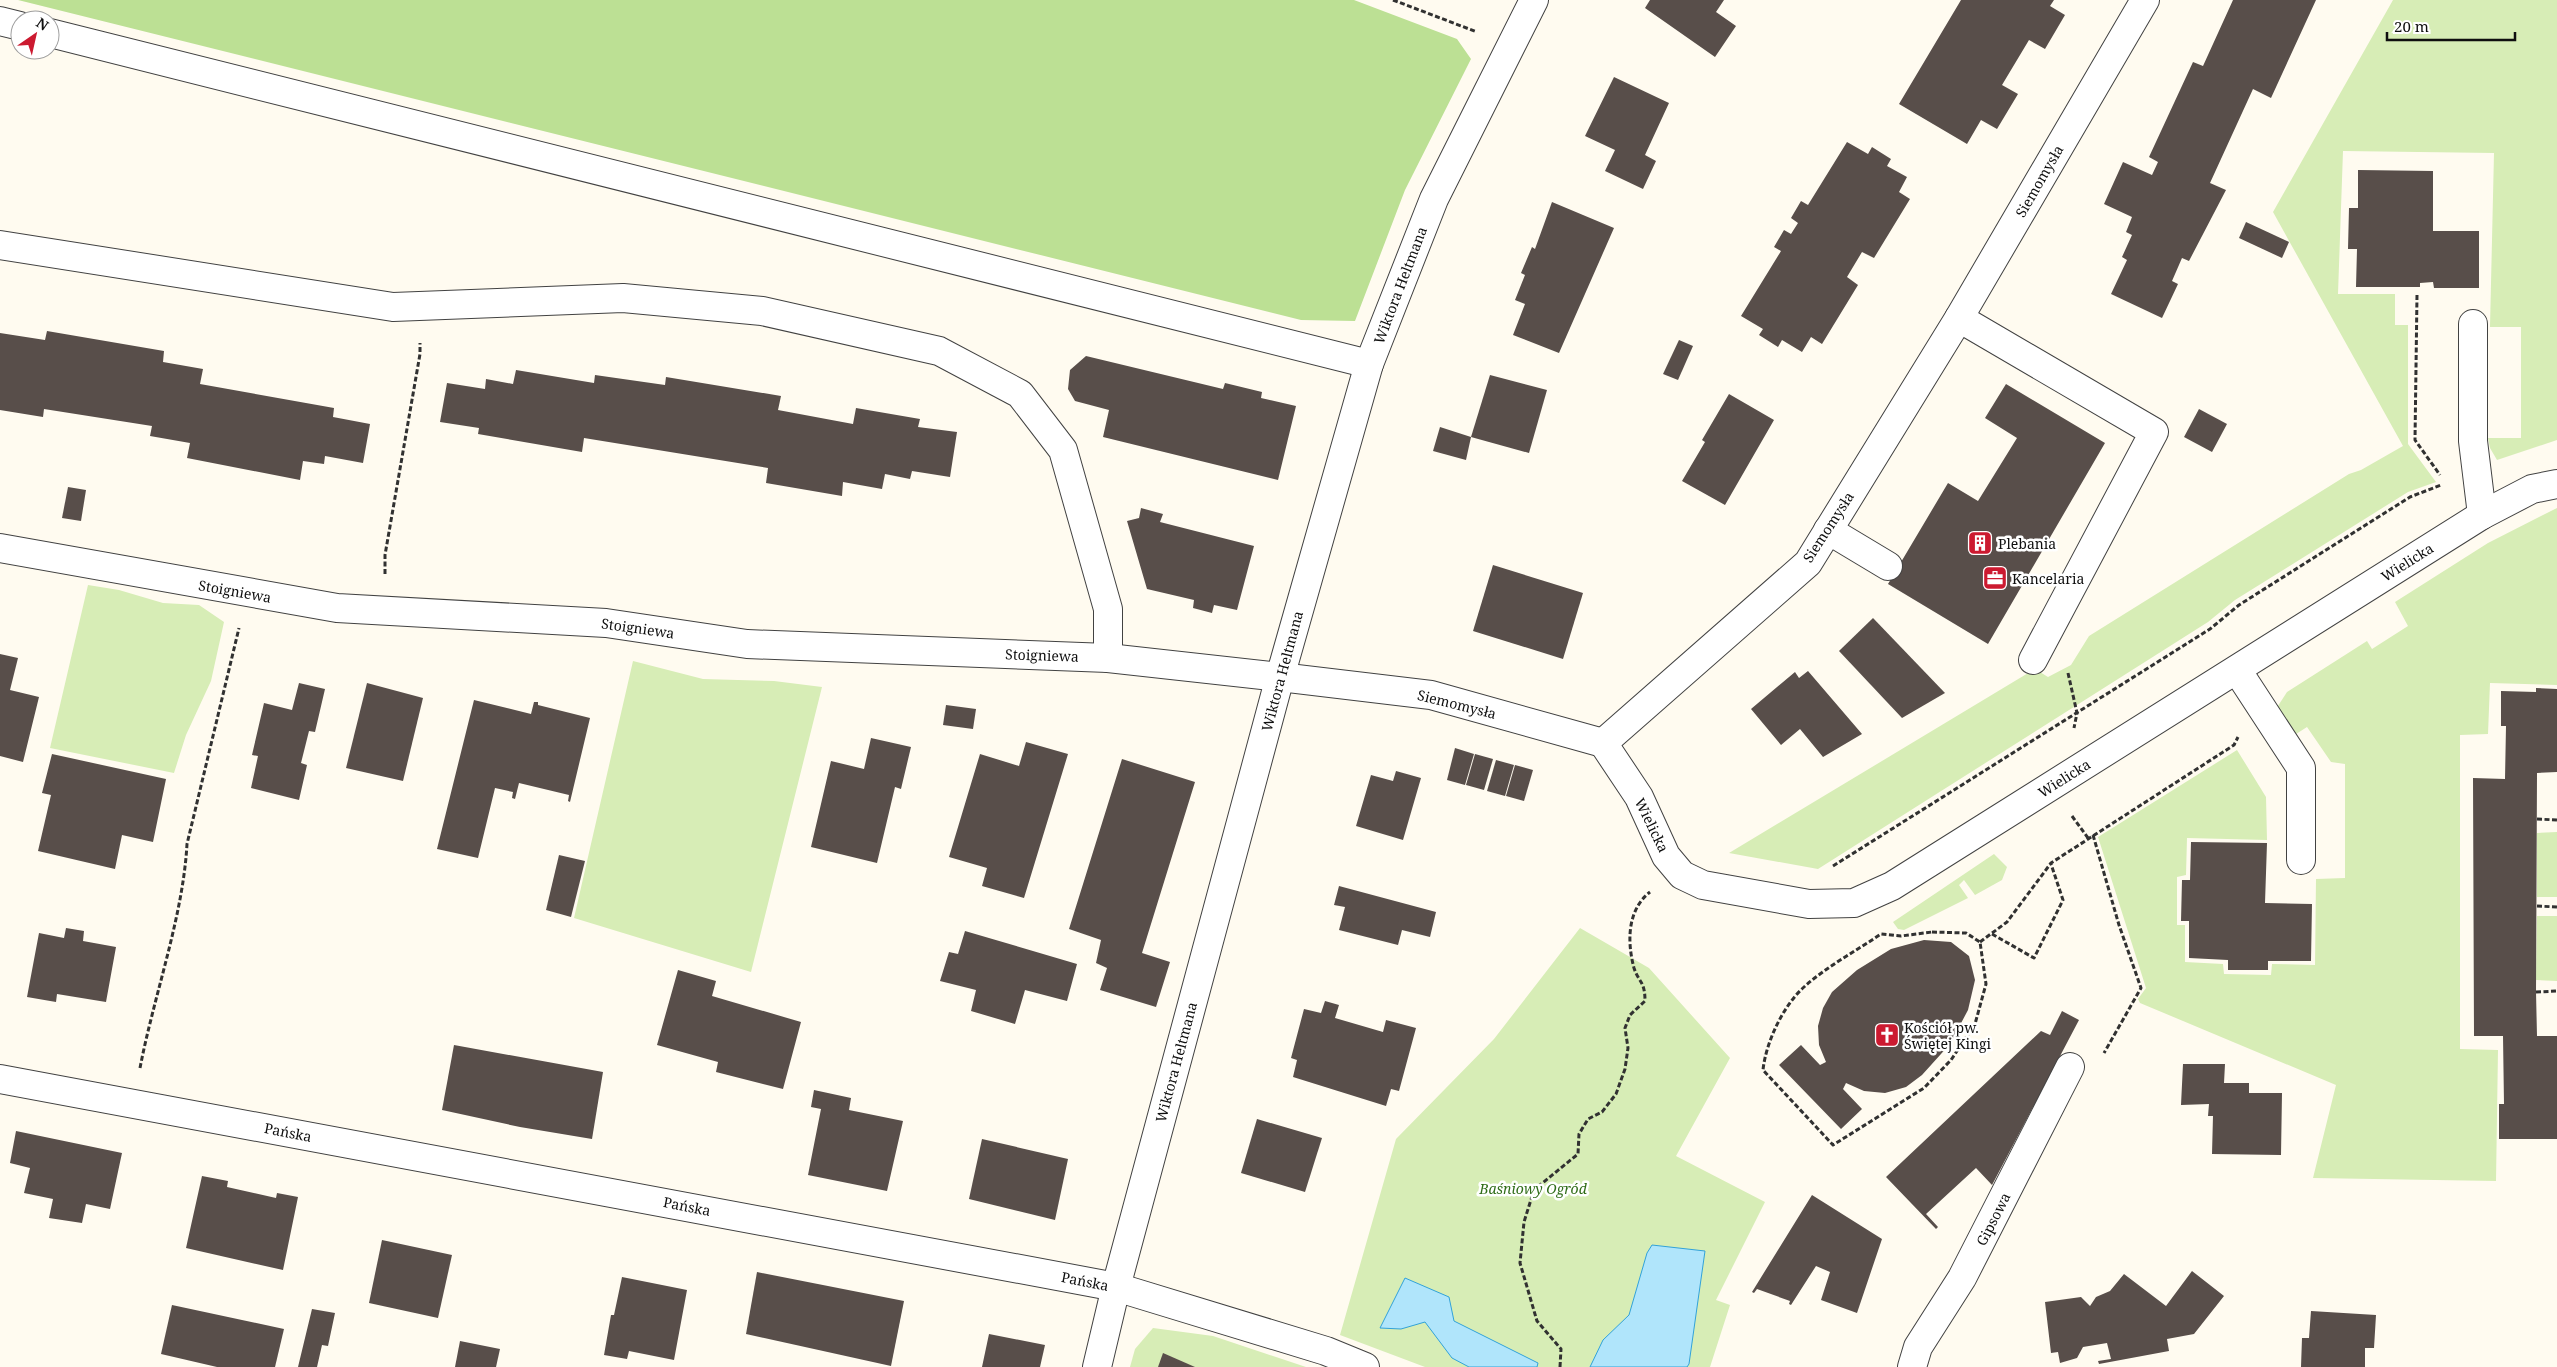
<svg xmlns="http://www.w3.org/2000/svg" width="2557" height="1367" font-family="'Noto Serif',serif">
	<rect width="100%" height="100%" fill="#fffbf0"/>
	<g fill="#d7edb6">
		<path d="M 2393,0 L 2557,0 L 2557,440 L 2497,460 L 2490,448 L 2488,438 L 2521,438 L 2521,327 L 2490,327 L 2494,153 L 2343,151 L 2338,294 L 2395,294 L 2395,325 L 2408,325 L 2408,444 L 2436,482 L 2408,492 L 2235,600 L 2208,622 L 1818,869 L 1729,853 L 2035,669 L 2048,677 L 2071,665 L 2089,636 L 2349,474 L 2361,470 L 2403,446 L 2273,212 Z"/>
		<path d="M 2557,508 L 2557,685 L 2490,683 L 2488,734 L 2460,735 L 2460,1049 L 2498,1050 L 2496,1181 L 2313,1178 L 2336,1085 L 2140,1003 L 2138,999 L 2146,988 L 2098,837 L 2237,750 L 2266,797 L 2267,840 L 2187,838 L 2186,875 L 2177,877 L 2177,925 L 2185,925 L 2185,962 L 2223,964 L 2224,974 L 2271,975 L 2272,964 L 2315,965 L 2316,879 L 2345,878 L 2345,764 L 2331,762 L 2307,727 L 2293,736 L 2276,709 L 2287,692 L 2367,641 L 2372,649 L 2408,626 L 2395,602 L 2488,543 Z"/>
		<path d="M 88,585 L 119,590 L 163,603 L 199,605 L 224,622 L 211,681 L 186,735 L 174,773 L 50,748 Z"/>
		<path d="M 633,661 L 703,679 L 774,681 L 822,687 L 751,972 L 574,918 Z"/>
		<path d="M 2557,832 L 2557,897 L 2537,897 L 2537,833 Z"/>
		<path d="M 1994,854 L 2007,867 L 2002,880 L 1975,895 L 1964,880 L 1959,885 L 1968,898 L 1904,930 L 1898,929 L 1893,922 Z"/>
		<path d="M 2537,916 L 2557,916 L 2557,981 L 2536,980 Z"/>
		<path d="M 1580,928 L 1649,968 L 1730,1058 L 1676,1156 L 1765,1202 L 1716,1300 L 1730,1305 L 1710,1367 L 1425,1367 L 1340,1335 L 1396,1139 L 1494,1039 Z"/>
		<path d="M 1153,1328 L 1213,1336 L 1306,1367 L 1130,1367 L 1135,1349 Z"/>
	</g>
	<path fill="#bce094" d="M 18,0 L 1354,0 L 1457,39 L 1471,59 L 1405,190 L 1355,321 L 1301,320 Z"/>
	<g fill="#b0e5fb" stroke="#31a2d9">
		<path d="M 1652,1245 L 1705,1251 L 1689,1364 L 1687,1367 L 1590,1367 L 1603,1340 L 1629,1315 L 1647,1253 Z"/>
		<path d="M 1405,1278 L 1449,1297 L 1454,1321 L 1538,1363 L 1537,1367 L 1469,1367 L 1452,1358 L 1425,1322 L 1401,1329 L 1380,1328 Z"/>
	</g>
	<g fill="#584e4a">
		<path d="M 1650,0 L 1724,0 L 1716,12 L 1736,26 L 1715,57 L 1645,8 Z"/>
		<path d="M 1961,0 L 2054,0 L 2050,6 L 2065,15 L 2045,49 L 2029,40 L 2002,85 L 2018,94 L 1997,129 L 1981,120 L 1967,144 L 1899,104 Z"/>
		<path d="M 2233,0 L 2316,0 L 2271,98 L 2253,89 L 2210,183 L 2226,190 L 2189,261 L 2182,258 L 2172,281 L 2178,284 L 2162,318 L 2111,294 L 2127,260 L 2122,257 L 2132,235 L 2126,232 L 2132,217 L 2104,204 L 2123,162 L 2152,175 L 2158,162 L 2149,157 L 2193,62 L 2203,66 Z"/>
		<path d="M 1614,77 L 1669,103 L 1645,155 L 1656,161 L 1643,189 L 1605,171 L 1615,150 L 1585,136 Z"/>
		<path d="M 1847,142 L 1868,154 L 1872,147 L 1891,159 L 1887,166 L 1907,177 L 1899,192 L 1910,199 L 1874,258 L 1862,252 L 1847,277 L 1858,285 L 1822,344 L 1811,337 L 1802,352 L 1782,340 L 1778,347 L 1759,335 L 1763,329 L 1741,316 L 1781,251 L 1774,247 L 1784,230 L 1791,234 L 1798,223 L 1791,218 L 1801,201 L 1808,205 Z"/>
		<path d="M 2358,170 L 2433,171 L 2433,231 L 2479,231 L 2479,288 L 2434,288 L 2433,282 L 2420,283 L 2420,287 L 2356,287 L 2357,249 L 2348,249 L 2349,208 L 2358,208 Z"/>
		<path d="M 1552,202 L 1614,228 L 1559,353 L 1513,335 L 1525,304 L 1515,300 L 1525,275 L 1521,273 L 1532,247 L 1535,249 Z"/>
		<path d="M 2246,222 L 2289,242 L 2282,258 L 2239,238 Z"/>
		<path d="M 47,331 L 164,351 L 163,362 L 203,369 L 200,384 L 334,408 L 333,417 L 370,424 L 363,463 L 325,456 L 324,464 L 303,461 L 300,480 L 187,458 L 190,443 L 150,436 L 152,426 L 44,409 L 43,417 L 0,410 L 0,333 L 45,340 Z"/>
		<path d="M 1679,340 L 1693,346 L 1678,380 L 1663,374 Z"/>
		<path d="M 1086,356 L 1223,389 L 1225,383 L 1262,392 L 1261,398 L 1296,406 L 1278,480 L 1103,437 L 1109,410 L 1075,401 L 1068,389 L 1070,370 Z"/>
		<path d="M 516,370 L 594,383 L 595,375 L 665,385 L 666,377 L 781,396 L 778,410 L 853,424 L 856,408 L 920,419 L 918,427 L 957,432 L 950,477 L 912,471 L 910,479 L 885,474 L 882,489 L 843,482 L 842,496 L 766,483 L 768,468 L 584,438 L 582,452 L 478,434 L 479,428 L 440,422 L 447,383 L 485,389 L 486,379 L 513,384 Z"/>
		<path d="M 1490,375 L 1547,390 L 1529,453 L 1471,437 Z"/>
		<path d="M 2006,384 L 2105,443 L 1988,644 L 1888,584 L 1948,483 L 1978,501 L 2017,438 L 1985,418 Z"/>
		<path d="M 1729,394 L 1774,420 L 1725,505 L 1682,481 L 1705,442 L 1702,440 Z"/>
		<path d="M 2199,409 L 2227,424 L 2212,452 L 2184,437 Z"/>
		<path d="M 1440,427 L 1471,437 L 1466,460 L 1433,451 Z"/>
		<path d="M 68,487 L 86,490 L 81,521 L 62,518 Z"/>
		<path d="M 1141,508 L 1163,514 L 1160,522 L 1254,546 L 1237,610 L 1214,605 L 1212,613 L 1193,608 L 1194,600 L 1147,589 L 1127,521 L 1139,518 Z"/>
		<path d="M 1493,565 L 1583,593 L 1563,659 L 1473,631 Z"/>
		<path d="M 1873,618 L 1945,693 L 1902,718 L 1839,651 Z"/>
		<path d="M 0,654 L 18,658 L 10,690 L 39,697 L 23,762 L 0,756 Z"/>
		<path d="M 1808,671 L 1862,734 L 1823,757 L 1800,729 L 1781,745 L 1751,709 L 1795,672 L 1799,678 Z"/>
		<path d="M 299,683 L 325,689 L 315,732 L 309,731 L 301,763 L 307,765 L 299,800 L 251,788 L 258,756 L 252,755 L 264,703 L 292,710 Z"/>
		<path d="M 367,683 L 423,698 L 403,781 L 346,768 Z"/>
		<path d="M 2536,688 L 2557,689 L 2557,772 L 2537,773 L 2536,992 L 2537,1036 L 2557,1036 L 2557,1139 L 2499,1139 L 2499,1104 L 2504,1104 L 2503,1036 L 2474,1036 L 2473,778 L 2505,779 L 2506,726 L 2501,726 L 2501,691 L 2536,692 Z"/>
		<path d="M 474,700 L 531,714 L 534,702 L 538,702 L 538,705 L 590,718 L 570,802 L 568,801 L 569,795 L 519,783 L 515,799 L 512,798 L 513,792 L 495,788 L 478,858 L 437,849 Z"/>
		<path d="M 946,705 L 976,709 L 973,729 L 943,725 Z"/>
		<path d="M 871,738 L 911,747 L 901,789 L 895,787 L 877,863 L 811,847 L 831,761 L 864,769 Z"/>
		<path d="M 1026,742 L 1068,754 L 1024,898 L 982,886 L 987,868 L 949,857 L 980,754 L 1019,766 Z"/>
		<path d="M 1455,748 L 1474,754 L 1465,785 L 1447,780 Z"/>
		<path d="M 52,754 L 166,779 L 153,842 L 122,835 L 115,869 L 38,851 L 51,795 L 42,793 Z"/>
		<path d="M 1475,754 L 1493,759 L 1484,790 L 1466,785 Z"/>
		<path d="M 1122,759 L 1195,782 L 1142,953 L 1170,962 L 1156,1007 L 1100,990 L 1107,968 L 1096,963 L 1101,940 L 1069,929 Z"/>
		<path d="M 1496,760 L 1514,765 L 1505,796 L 1487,791 Z"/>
		<path d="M 1515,765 L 1533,770 L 1524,801 L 1506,796 Z"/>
		<path d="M 1396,771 L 1421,778 L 1403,840 L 1356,826 L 1371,775 L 1393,781 Z"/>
		<path d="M 2191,842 L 2267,843 L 2265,903 L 2312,904 L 2311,961 L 2268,961 L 2268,970 L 2228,970 L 2228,960 L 2189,958 L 2189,921 L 2181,921 L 2182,880 L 2190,880 Z"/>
		<path d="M 559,855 L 585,861 L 571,917 L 546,910 Z"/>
		<path d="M 1339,886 L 1436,912 L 1430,937 L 1402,930 L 1398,945 L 1339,930 L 1345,907 L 1334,905 Z"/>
		<path d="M 66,928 L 84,931 L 83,941 L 116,947 L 106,1002 L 57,994 L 56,1002 L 27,997 L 39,933 L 64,938 Z"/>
		<path d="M 965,931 L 1077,964 L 1067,1001 L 1025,990 L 1015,1024 L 971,1011 L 976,990 L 940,981 L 949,952 L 958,954 Z"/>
		<path d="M 1924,940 L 1951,942 L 1969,956 L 1975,980 L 1968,1010 L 1950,1044 L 1922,1075 L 1906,1087 L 1885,1093 L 1864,1091 L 1846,1083 L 1843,1089 L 1862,1109 L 1841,1129 L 1779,1065 L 1801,1045 L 1820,1065 L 1826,1062 L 1819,1045 L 1818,1026 L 1823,1008 L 1832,992 L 1857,970 L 1891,949 Z"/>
		<path d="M 678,970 L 716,981 L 712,996 L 801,1022 L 783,1089 L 716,1072 L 718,1062 L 657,1045 Z"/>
		<path d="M 1325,1001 L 1339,1005 L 1335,1018 L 1383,1032 L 1386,1020 L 1416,1028 L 1399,1091 L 1391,1089 L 1386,1106 L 1293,1077 L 1297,1060 L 1291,1058 L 1304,1009 L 1321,1013 Z"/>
		<path d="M 2062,1011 L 2079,1020 L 1992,1185 L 1976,1168 L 1926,1214 L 1938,1227 L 1936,1229 L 1886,1177 L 2041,1031 L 2050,1035 Z"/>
		<path d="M 454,1045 L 603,1072 L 592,1139 L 520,1127 L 442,1110 Z"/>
		<path d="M 2183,1064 L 2225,1064 L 2224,1083 L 2249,1083 L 2249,1093 L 2282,1093 L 2281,1155 L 2212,1154 L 2213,1116 L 2208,1116 L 2209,1104 L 2181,1105 Z"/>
		<path d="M 814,1090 L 851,1098 L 849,1110 L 903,1121 L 887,1191 L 808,1175 L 821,1109 L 811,1107 Z"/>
		<path d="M 1257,1119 L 1322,1138 L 1305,1192 L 1241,1173 Z"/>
		<path d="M 16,1131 L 122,1153 L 110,1209 L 86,1204 L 82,1223 L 49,1218 L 53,1199 L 24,1193 L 30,1168 L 10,1163 Z"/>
		<path d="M 982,1139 L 1068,1159 L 1055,1220 L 969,1199 Z"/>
		<path d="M 202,1176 L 228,1181 L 227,1187 L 276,1198 L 277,1193 L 298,1197 L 283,1270 L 186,1248 Z"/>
		<path d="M 1812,1195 L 1882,1239 L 1857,1313 L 1821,1300 L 1830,1272 L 1816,1266 L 1791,1305 L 1789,1304 L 1790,1301 L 1757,1289 L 1754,1293 L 1752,1292 Z"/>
		<path d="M 382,1240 L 452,1255 L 438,1318 L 369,1303 Z"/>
		<path d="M 2192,1271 L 2224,1296 L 2194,1334 L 2167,1339 L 2169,1351 L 2099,1364 L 2098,1361 L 2111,1359 L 2107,1343 L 2083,1347 L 2077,1358 L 2060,1363 L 2058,1352 L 2051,1353 L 2045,1302 L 2081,1297 L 2090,1306 L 2096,1297 L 2110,1291 L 2124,1274 L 2166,1306 Z"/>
		<path d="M 757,1272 L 904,1301 L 891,1366 L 746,1334 Z"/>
		<path d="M 622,1277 L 687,1290 L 674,1360 L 629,1351 L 627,1359 L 604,1355 L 611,1315 L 614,1315 Z"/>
		<path d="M 172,1305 L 284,1329 L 275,1367 L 217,1367 L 161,1354 Z"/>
		<path d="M 312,1309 L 335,1313 L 328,1346 L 322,1345 L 317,1367 L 298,1367 Z"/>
		<path d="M 2311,1311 L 2376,1315 L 2374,1348 L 2365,1348 L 2365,1367 L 2301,1367 L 2302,1338 L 2309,1338 Z"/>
		<path d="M 989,1334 L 1045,1345 L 1040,1367 L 982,1367 Z"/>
		<path d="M 460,1341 L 500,1349 L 496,1367 L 455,1367 Z"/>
		<path d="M 1163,1353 L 1195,1367 L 1158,1367 Z"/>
	</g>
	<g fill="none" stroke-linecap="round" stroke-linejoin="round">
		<defs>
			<g id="minor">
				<path d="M 0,21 L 20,26"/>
				<path d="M 50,33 L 1369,364"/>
				<path d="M 0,245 L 393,307 L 623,298 L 762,311 L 939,351 L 1020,394 L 1063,450 L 1108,609 L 1108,658"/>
				<path d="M 1959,318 L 2154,432 L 2033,660"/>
				<path d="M 2473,324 L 2473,441 L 2482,515"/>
				<path d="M 1828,530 L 1888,566"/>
				<path d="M 0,548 L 337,608 L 606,623 L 747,644 L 1108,658 L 1280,677 L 1431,695 L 1603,743"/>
				<path d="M 2237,670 L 2301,768 L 2301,860"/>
				<path d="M 1603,743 L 1639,797 L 1666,856 L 1682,875 L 1703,885 L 1809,904 L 1854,903 L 1892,886 L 2482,515 L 2532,489 L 2557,484"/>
				<path d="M 1603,743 L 1808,563 L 1959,318 L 2145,0"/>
				<path d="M 0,1079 L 1116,1287 L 1326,1351 L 1365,1367"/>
				<path d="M 1097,1367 L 1116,1287 L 1280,677 L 1369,364 L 1434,199 L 1534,0"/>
				<path d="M 1912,1367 L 1918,1347 L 1962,1278 L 2070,1067"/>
			</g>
		</defs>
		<use href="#minor" stroke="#424242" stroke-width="30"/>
		<g stroke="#313131" stroke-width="3" stroke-dasharray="5 2.5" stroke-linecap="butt">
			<path d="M 1393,0 L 1477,32"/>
			<path d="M 2417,295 L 2415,440 L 2440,475"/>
			<path d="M 385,574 L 385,555 L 420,354 L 420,343"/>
			<path d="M 2068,673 L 2077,713 L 2074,728"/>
			<path d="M 2072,816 L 2088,838"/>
			<path d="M 2537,819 L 2557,820"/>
			<path d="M 2093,835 L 2119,925 L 2141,988 L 2104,1053"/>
			<path d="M 1833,866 L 2210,629 L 2239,605 L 2410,497 L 2441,485"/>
			<path d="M 2537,906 L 2557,907"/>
			<path d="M 1932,932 L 1966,933 L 1980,942 L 1986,984 L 1975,1024 L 1951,1060 L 1924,1088 L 1833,1145 L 1763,1070 C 1766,1042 1783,1006 1804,987 C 1826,967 1856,951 1881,934 L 1901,936 Z"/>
			<path d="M 1992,934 L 2034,958 L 2063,900 L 2051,864"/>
			<path d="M 1980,942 L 2007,922 L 2051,863 L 2234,745 L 2238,737"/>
			<path d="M 2536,992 L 2557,991"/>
			<path d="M 140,1068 C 154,995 183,917 187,844 L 239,628"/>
			<path d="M 1560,1367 L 1561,1349 L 1537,1321 L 1520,1263 L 1524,1222 L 1534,1190 L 1578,1154 L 1579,1134 L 1588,1119 L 1602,1112 L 1616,1094 L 1625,1069 L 1628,1048 L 1625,1028 L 1630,1015 L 1645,1001 C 1645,981 1639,983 1634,968 C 1627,942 1627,910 1650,892"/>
		</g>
		<use href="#minor" stroke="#fff" stroke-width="28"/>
	</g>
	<defs>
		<symbol id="building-square" viewBox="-11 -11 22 22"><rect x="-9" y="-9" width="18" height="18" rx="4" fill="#cc1a30" stroke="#fff"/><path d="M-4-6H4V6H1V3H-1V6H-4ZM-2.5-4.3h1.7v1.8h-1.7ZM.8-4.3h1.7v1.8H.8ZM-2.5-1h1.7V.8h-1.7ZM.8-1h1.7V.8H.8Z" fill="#fff"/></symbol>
		<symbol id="office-square" viewBox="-11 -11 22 22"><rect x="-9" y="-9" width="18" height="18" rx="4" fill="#cc1a30" stroke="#fff"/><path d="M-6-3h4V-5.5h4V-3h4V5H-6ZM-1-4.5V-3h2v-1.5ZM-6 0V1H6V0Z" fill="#fff"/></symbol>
		<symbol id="church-square" viewBox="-11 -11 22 22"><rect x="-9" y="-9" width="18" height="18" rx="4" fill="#cc1a30" stroke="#fff"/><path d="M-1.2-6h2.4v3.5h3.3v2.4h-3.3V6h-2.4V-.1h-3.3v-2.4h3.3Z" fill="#fff"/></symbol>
	</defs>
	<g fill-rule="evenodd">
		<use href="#building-square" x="1966" y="529" width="28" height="28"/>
		<use href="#office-square" x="1981" y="564" width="28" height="28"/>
		<use href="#church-square" x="1873" y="1021" width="28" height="28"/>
	</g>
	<g text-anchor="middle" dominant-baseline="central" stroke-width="5" stroke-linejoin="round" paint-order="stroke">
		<g font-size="14" fill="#0f0f0f" stroke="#fff">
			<text transform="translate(2039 181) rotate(-60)">Siemomysła</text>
			<text transform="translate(1400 285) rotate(-69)">Wiktora Heltmana</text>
			<text transform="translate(1828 527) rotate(-57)">Siemomysła</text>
			<text transform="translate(2407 562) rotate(-32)">Wielicka</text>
			<text transform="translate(235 591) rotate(10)">Stoigniewa</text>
			<text transform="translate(638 628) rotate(8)">Stoigniewa</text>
			<text transform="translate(1042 655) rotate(2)">Stoigniewa</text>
			<text transform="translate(1282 671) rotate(-75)">Wiktora Heltmana</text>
			<text transform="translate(1457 704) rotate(14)">Siemomysła</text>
			<text transform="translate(2064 778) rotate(-32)">Wielicka</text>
			<text transform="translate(1652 825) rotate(64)">Wielicka</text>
			<text transform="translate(1176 1062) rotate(-75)">Wiktora Heltmana</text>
			<text transform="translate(288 1132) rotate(11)">Pańska</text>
			<text transform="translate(687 1206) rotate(11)">Pańska</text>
			<text transform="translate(1993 1219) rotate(-63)">Gipsowa</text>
			<text transform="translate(1085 1281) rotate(11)">Pańska</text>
		</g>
		<g font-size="14" fill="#0f0f0f" stroke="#fff" text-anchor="start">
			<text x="1998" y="543">Plebania</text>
			<text x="2012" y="578">Kancelaria</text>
			<text x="1904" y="1027">Kościół pw.<tspan x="1904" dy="16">Świętej Kingi</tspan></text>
		</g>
		<g font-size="14" font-style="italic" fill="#306d19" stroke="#fff">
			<text x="1533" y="1188">Baśniowy Ogród</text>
		</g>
	</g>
	<g transform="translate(35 35) rotate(34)"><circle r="24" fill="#ffffff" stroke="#9f9f9f"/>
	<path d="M0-4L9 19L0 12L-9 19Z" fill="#cc1a30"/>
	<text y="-8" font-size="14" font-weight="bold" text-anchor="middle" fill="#0f0f0f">N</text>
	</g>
	<path d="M2387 32v8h128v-8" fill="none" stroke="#0f0f0f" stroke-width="2.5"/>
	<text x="2394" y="32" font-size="15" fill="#0f0f0f" stroke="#ffffff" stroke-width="4" paint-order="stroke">20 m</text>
</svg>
